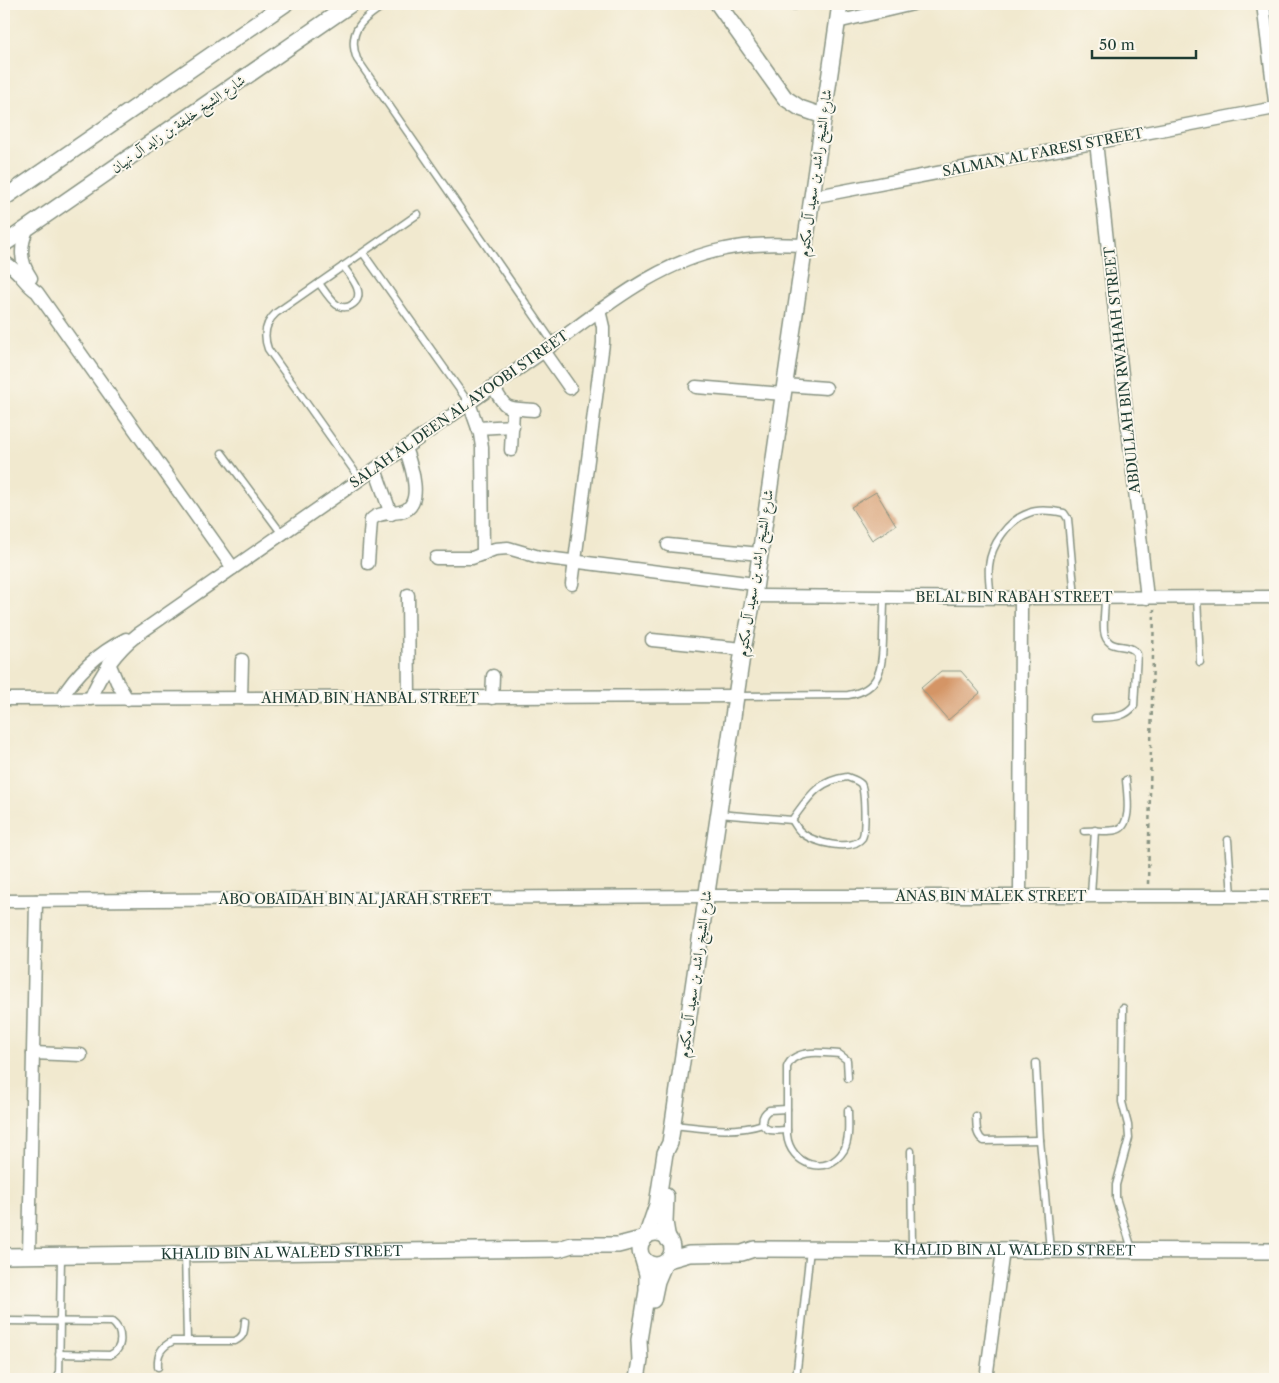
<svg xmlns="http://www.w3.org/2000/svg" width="1279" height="1383" font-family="'Libre Caslon Text',Amiri,serif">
	<rect width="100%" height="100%" fill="#fbf7ec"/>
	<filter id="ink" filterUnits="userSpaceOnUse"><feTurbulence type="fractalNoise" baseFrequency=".02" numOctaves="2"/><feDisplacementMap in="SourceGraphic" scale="10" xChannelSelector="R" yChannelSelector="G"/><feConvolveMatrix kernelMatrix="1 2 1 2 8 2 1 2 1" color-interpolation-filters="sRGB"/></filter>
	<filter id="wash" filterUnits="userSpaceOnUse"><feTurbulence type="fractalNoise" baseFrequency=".0096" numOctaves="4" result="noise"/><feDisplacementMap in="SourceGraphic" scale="20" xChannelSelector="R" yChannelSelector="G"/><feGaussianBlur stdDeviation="1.12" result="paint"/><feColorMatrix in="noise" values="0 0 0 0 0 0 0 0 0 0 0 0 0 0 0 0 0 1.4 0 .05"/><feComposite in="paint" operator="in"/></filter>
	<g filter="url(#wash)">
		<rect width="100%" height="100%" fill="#f1e9cf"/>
		<g id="blocks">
			<g fill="#d49566">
				<path d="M 876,492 L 896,525 L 872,540 L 851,507 Z"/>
				<path d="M 941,671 L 961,671 L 980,693 L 948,720 L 921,688 Z"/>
			</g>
		</g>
	</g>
	<g filter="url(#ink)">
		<use href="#blocks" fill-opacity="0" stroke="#889382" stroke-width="1"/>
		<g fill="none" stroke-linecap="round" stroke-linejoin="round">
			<defs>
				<g id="service">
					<path d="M 386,4 C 364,18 346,30 357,59 L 554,344"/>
					<path d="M 770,4 L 795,6 L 802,4"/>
					<path d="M 363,253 L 469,403"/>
					<path d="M 319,283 C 324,290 330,300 337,305 C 342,308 348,308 353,304 C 367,294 350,276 343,266"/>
					<path d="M 222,453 L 282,534"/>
					<path d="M 360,479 L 268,349 C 263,335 265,323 276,313 L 418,214"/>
					<path d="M 1197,597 L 1200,662"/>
					<path d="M 991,598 C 990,588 988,576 989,566 C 991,545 1008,520 1029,513 C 1038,509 1054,511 1064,513 L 1068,519 L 1075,598"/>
					<path d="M 737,696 L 848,695 C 881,690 882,667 883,640 C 883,625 884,611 884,597"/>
					<path d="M 1095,718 C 1110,717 1124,719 1134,706 L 1137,654 C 1129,640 1107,654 1104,631 C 1103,620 1105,608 1105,598"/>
					<path d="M 847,777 C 852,779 857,780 861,784 C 865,791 866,832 862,838 C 852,852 812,843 801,832 C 797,829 795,824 792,820 C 809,797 817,781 847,777 Z"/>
					<path d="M 718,814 L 792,820"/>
					<path d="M 1084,831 C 1094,830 1106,832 1116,830 C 1133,827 1127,793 1126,780"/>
					<path d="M 1228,840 L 1232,896"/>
					<path d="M 1091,896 L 1095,830"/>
					<path d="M 1123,1008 L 1122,1102 L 1128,1125 L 1129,1138 L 1116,1185 L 1116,1198 L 1132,1249"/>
					<path d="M 1036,1063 L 1040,1140 L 1050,1250"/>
					<path d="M 848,1078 L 847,1060 L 839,1054 C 823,1053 794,1048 787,1067 L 787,1135 C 790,1165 827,1178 844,1150 C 850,1138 848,1123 848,1110"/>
					<path d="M 976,1116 C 977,1126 975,1135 984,1141 L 1040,1140"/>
					<path d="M 673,1125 C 703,1128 733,1134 763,1124"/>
					<path d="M 787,1130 C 782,1130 775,1131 770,1130 C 759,1127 761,1115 769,1110 L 787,1109"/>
					<path d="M 911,1151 L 912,1249"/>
					<path d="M 185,1253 L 187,1341"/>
					<path d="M 4,1321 L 112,1322 C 123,1330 124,1349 110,1355 L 59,1354"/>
					<path d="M 158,1367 C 157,1354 161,1347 173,1341 L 235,1341 C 245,1336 244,1331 245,1321"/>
					<path d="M 59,1379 L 61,1256"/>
					<path d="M 796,1379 L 810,1249"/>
				</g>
				<g id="minor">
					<path d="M 1263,4 L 1275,101"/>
					<path d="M 837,22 L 913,4"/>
					<path d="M 1096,142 L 1147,598"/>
					<path d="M 812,197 L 1275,108"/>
					<path d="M 28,227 C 20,246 19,261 31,278"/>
					<path d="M 4,262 C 20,270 23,283 37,292 L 233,568"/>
					<path d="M 544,351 L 570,388"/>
					<path d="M 785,385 L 826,388"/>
					<path d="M 493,386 C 506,411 507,408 534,410"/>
					<path d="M 696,387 L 783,394"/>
					<path d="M 469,403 L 480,434 L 482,447 L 483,554"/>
					<path d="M 478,428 L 513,426"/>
					<path d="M 511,450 L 513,409"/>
					<path d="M 375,469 L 391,514"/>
					<path d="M 668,545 L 760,554"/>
					<path d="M 436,558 L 472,558 L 495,549 L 508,548 L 539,557 L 755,584"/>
					<path d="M 368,563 L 371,520 C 378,512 390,514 400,512 C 426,508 411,464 405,448"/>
					<path d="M 572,584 L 603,343 L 603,327 L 599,310"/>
					<path d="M 408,595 L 409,698"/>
					<path d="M 754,596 L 1021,598 L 1275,597"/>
					<path d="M 652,640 L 743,649"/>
					<path d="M 109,663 L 117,682 L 127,699"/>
					<path d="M 241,698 L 242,660"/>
					<path d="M 492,698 L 493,676"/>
					<path d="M 4,699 L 736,696"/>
					<path d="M 61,699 C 77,672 98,653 126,639"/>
					<path d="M 90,699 C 101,673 115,652 137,635 L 544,351 C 600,311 656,262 725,249 C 752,243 778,244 805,245"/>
					<path d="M 1020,897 L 1021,598"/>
					<path d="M 4,901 L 706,896 L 1275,896"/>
					<path d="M 33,1053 L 81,1055"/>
					<path d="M 29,1255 L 36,901"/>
					<path d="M 986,1379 L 1003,1250"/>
				</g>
				<g id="tertiary">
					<path d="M 718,4 L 785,98 L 800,108 L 823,116"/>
					<path d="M 4,198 L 285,4"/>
					<path d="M 4,244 L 351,4"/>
					<path d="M 666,1196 L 665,1222 L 668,1240"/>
					<circle cx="656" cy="1249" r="16"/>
					<path d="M 646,1237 L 657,1205 L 665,1153 L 670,1143 L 743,649 L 754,596 L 840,4"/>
					<path id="s1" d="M 4,1256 L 559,1249 L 572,1245 L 618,1245 L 645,1238"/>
					<path id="s2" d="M 668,1260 L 689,1254 L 742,1253 L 754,1249 L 1275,1251"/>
					<path d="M 653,1300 L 657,1281 L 665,1262"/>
					<path d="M 637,1379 L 640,1360 L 639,1340 L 647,1291 L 647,1274 L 643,1260"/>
				</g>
			</defs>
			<use href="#service" stroke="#889382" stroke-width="9"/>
			<use href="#minor" stroke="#889382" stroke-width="15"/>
			<use href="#tertiary" stroke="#889382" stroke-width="18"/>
			<path stroke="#889382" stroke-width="2.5" stroke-dasharray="4 4" stroke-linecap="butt" d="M 1148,884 L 1154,609"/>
			<use href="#service" stroke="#fff" stroke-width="6"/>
			<use href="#minor" stroke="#fff" stroke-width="12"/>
			<use href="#tertiary" stroke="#fff" stroke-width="15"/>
		</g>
	</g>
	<g text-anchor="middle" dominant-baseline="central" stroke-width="4" stroke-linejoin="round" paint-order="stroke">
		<g font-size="14" fill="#1f3d34" stroke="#fbf7ec">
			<text transform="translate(178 124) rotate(-35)">شارع الشيخ خليفة بن زايد آل نهيان</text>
			<text transform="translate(1043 152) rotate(-11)">SALMAN AL FARESI STREET</text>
			<text transform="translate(815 173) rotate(-82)">شارع الشيخ راشد بن سعيد آل مكتوم</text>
			<text transform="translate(1122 370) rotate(-96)">ABDULLAH BIN RWAHAH STREET</text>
			<text transform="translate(459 409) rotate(-35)">SALAH AL DEEN AL AYOOBI STREET</text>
			<text transform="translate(755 573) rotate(-81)">شارع الشيخ راشد بن سعيد آل مكتوم</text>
			<text x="1014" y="597">BELAL BIN RABAH STREET</text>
			<text x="370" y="698">AHMAD BIN HANBAL STREET</text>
			<text x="991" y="896">ANAS BIN MALEK STREET</text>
			<text x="355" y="899">ABO OBAIDAH BIN AL JARAH STREET</text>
			<text transform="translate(695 974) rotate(-82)">شارع الشيخ راشد بن سعيد آل مكتوم</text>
			<text stroke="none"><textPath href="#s2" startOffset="348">KHALID BIN AL WALEED STREET</textPath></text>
			<text stroke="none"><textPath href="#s1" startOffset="278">KHALID BIN AL WALEED STREET</textPath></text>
		</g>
	</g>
	<rect width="1279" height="1383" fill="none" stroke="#fbf7ec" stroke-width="20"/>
	<path d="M1092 50v8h104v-8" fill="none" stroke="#1f3d34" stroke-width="2.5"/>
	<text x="1099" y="50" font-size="15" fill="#1f3d34" stroke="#fbf7ec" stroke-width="4" paint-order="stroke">50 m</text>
</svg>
